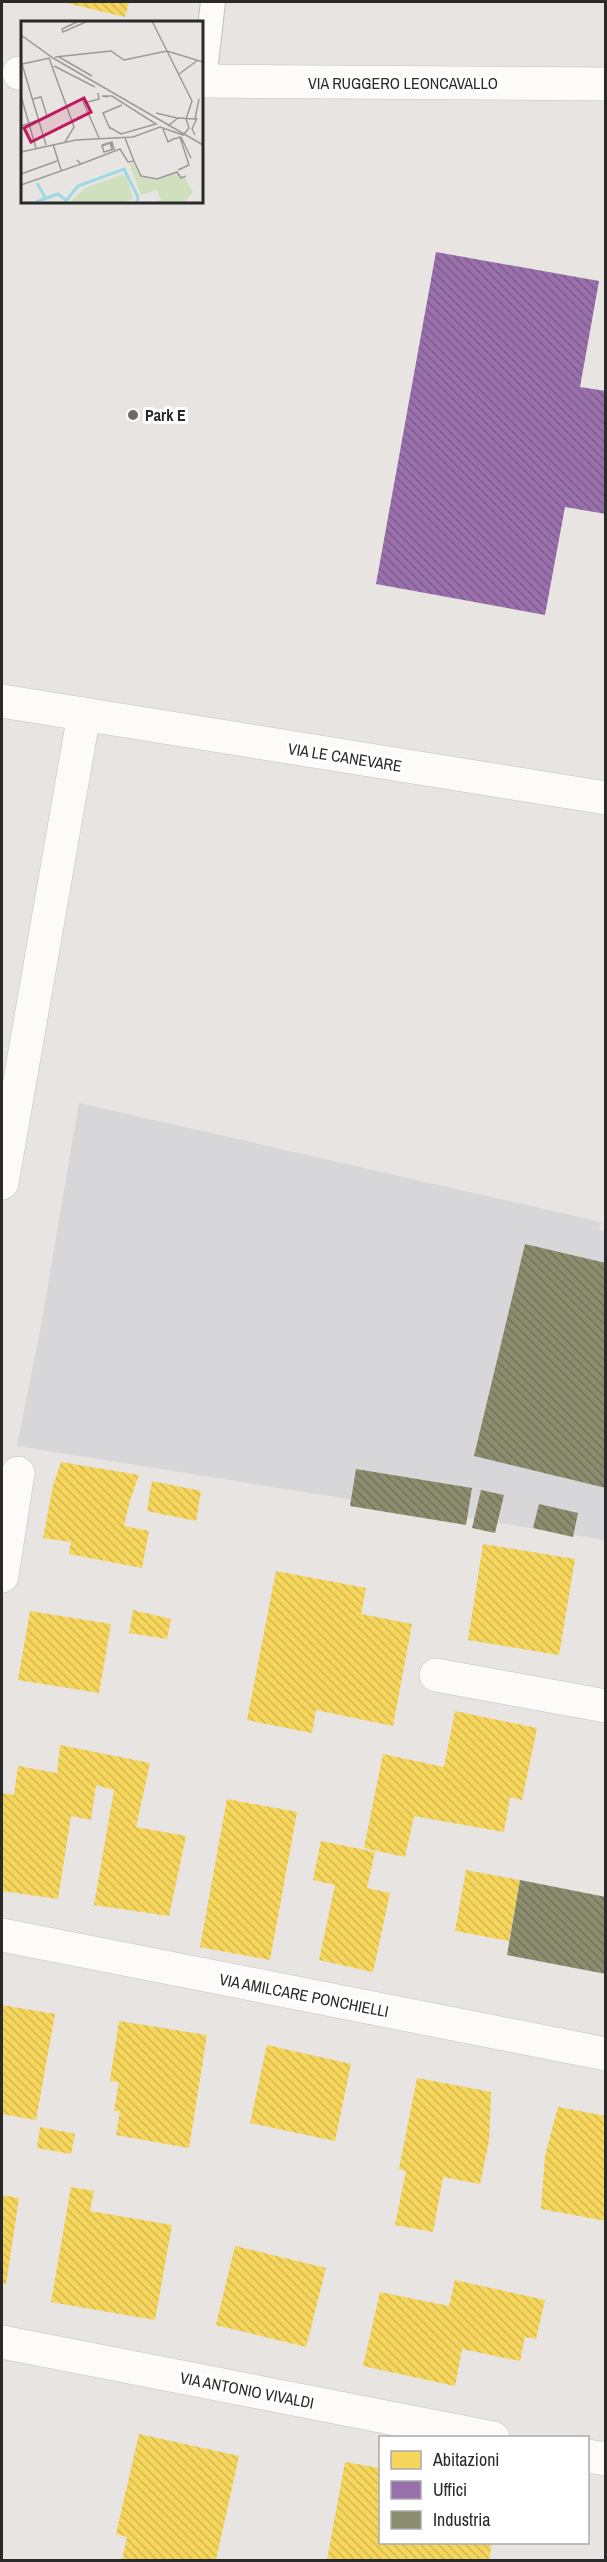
<svg xmlns="http://www.w3.org/2000/svg" width="607" height="2562" font-family="'Archivo Narrow',sans-serif">
	<defs>
		<pattern id="homes-back-hatch" width="6" height="6" patternUnits="userSpaceOnUse" patternTransform="scale(1.5)"><rect width="6" height="6" fill="#f6d55c"/><path d="M-1 5l2 2M0 0l6 6M5-1l2 2" fill="none" stroke="#d3b750"/></pattern>
		<pattern id="offices-back-hatch" width="6" height="6" patternUnits="userSpaceOnUse" patternTransform="scale(1.5)"><rect width="6" height="6" fill="#9970ab"/><path d="M-1 5l2 2M0 0l6 6M5-1l2 2" fill="none" stroke="#7d5c8b"/></pattern>
		<pattern id="industry-back-hatch" width="6" height="6" patternUnits="userSpaceOnUse" patternTransform="scale(1.5)"><rect width="6" height="6" fill="#8c8c6e"/><path d="M-1 5l2 2M0 0l6 6M5-1l2 2" fill="none" stroke="#73735b"/></pattern>
	</defs>
	<rect width="100%" height="100%" fill="#e8e4e1"/>
	<path fill="#d7d6d8" d="M 79,1103 L 601,1222 L 599,1230 L 605,1231 L 605,1540 L 17,1446 L 41,1326 Z"/>
	<g fill="url(#homes-back-hatch)">
		<path d="M 62,2 L 129,2 L 125,17 Z"/>
		<path d="M 61,1462 L 139,1475 L 130,1500 L 124,1526 L 149,1531 L 142,1568 L 69,1554 L 71,1542 L 43,1538 L 53,1486 Z"/>
		<path d="M 152,1481 L 201,1491 L 196,1521 L 147,1511 Z"/>
		<path d="M 483,1544 L 575,1559 L 559,1655 L 468,1640 Z"/>
		<path d="M 276,1571 L 366,1588 L 361,1614 L 412,1624 L 393,1726 L 316,1710 L 312,1733 L 247,1720 Z"/>
		<path d="M 133,1610 L 171,1619 L 167,1639 L 129,1633 Z"/>
		<path d="M 30,1611 L 111,1624 L 99,1693 L 18,1680 Z"/>
		<path d="M 455,1711 L 537,1728 L 522,1800 L 510,1797 L 504,1832 L 414,1816 L 405,1857 L 364,1848 L 383,1754 L 444,1767 Z"/>
		<path d="M 60,1745 L 150,1763 L 136,1827 L 186,1836 L 169,1916 L 94,1905 L 114,1790 L 96,1785 L 91,1820 L 71,1816 L 58,1899 L 2,1891 L 2,1793 L 14,1795 L 18,1766 L 57,1773 Z"/>
		<path d="M 227,1799 L 297,1812 L 270,1960 L 200,1947 Z"/>
		<path d="M 321,1841 L 375,1852 L 367,1888 L 390,1893 L 373,1972 L 319,1960 L 335,1885 L 313,1880 Z"/>
		<path d="M 466,1870 L 520,1880 L 509,1941 L 455,1931 Z"/>
		<path d="M 2,2005 L 55,2014 L 36,2120 L 2,2114 Z"/>
		<path d="M 119,2021 L 207,2035 L 189,2148 L 116,2135 L 120,2111 L 114,2111 L 119,2082 L 110,2081 Z"/>
		<path d="M 267,2045 L 351,2064 L 335,2141 L 250,2123 Z"/>
		<path d="M 417,2078 L 491,2092 L 489,2141 L 480,2184 L 443,2177 L 433,2232 L 395,2225 L 406,2171 L 399,2169 Z"/>
		<path d="M 558,2107 L 606,2116 L 606,2221 L 541,2209 L 545,2156 Z"/>
		<path d="M 40,2127 L 75,2134 L 71,2154 L 37,2148 Z"/>
		<path d="M 71,2187 L 94,2191 L 90,2211 L 172,2225 L 155,2320 L 51,2302 Z"/>
		<path d="M 2,2195 L 19,2198 L 6,2284 L 2,2283 Z"/>
		<path d="M 235,2246 L 326,2268 L 306,2347 L 216,2325 Z"/>
		<path d="M 455,2280 L 545,2300 L 536,2339 L 525,2337 L 520,2361 L 462,2349 L 455,2386 L 363,2366 L 380,2292 L 449,2306 Z"/>
		<path d="M 139,2434 L 239,2456 L 216,2560 L 122,2560 L 127,2537 L 116,2534 Z"/>
		<path d="M 345,2462 L 380,2468 L 380,2542 L 492,2542 L 489,2560 L 327,2560 Z"/>
	</g>
	<path fill="url(#offices-back-hatch)" d="M 436,252 L 599,281 L 580,387 L 606,391 L 606,514 L 565,507 L 545,615 L 376,584 Z"/>
	<g fill="url(#industry-back-hatch)">
		<path d="M 525,1244 L 606,1263 L 606,1488 L 474,1456 Z"/>
		<path d="M 356,1469 L 472,1488 L 466,1525 L 350,1506 Z"/>
		<path d="M 481,1490 L 504,1495 L 495,1533 L 472,1528 Z"/>
		<path d="M 539,1504 L 578,1513 L 573,1537 L 533,1528 Z"/>
		<path d="M 520,1880 L 606,1897 L 606,1974 L 507,1955 Z"/>
	</g>
	<g fill="none" stroke-linecap="round" stroke-linejoin="round">
		<defs>
			<path id="service" d="M 204,81 L 213,2"/>
			<g id="minor">
				<path d="M 19,73 L 22,73"/>
				<path d="M 201,81 L 606,84"/>
				<path d="M 2,701 L 606,798"/>
				<path d="M 2,1183 L 84,714"/>
				<path d="M 2,1576 L 18,1473"/>
				<path d="M 436,1675 L 606,1706"/>
				<path d="M 2,1935 L 606,2054"/>
				<path d="M 2,2342 L 493,2438"/>
				<path d="M 588,2456 L 606,2459"/>
			</g>
		</defs>
		<use href="#service" stroke="#c2c1c1" stroke-width="26"/>
		<use href="#minor" stroke="#c2c1c1" stroke-width="34"/>
		<use href="#service" stroke="#fcfbfa" stroke-width="24"/>
		<use href="#minor" stroke="#fcfbfa" stroke-width="33"/>
	</g>
	<circle fill="#6c6b6a" stroke="#fff" stroke-width="2" cx="133" cy="415" r="6"/>
	<g text-anchor="middle" dominant-baseline="central" stroke-width="6" stroke-linejoin="round" paint-order="stroke">
		<g font-size="16" fill="#2a2a2a" stroke="#fff">
			<text x="403" y="83">VIA RUGGERO LEONCAVALLO</text>
			<text transform="translate(345 757) rotate(9)">VIA LE CANEVARE</text>
			<text transform="translate(304 1995) rotate(11)">VIA AMILCARE PONCHIELLI</text>
			<text transform="translate(247 2390) rotate(11)">VIA ANTONIO VIVALDI</text>
		</g>
		<g font-size="16" font-weight="bold" fill="#2a2a2a" stroke="#fff" text-anchor="start">
			<text x="145" y="415">Park E</text>
		</g>
	</g>
	<g transform="translate(21 21)">
		<rect width="182" height="182" fill="#e8e4e1"/>
		<path d="M 108,142 L 113,142 L 119,156 L 136,159 L 154,152 L 164,157 L 172,171 L 163,181 L 134,181 L 140,179 L 136,169 L 120,174 ZM 100,154 L 106,157 L 112,178 L 102,181 L 49,181 L 64,167 Z" fill="#d0dfbd"/>
		<path fill="none" stroke="#9cd9e2" stroke-width="3" d="M 16,162 L 25,178M 15,181 L 37,173 L 45,179M 44,181 L 57,165 L 103,148 L 117,176 L 116,181"/>
		<path fill="none" stroke="#9c9a98" stroke-width="1.5" d="M 58,0 L 41,8 L 42,11 L 67,0M 131,0 L 171,80 L 165,98M 0,14 L 32,37 L 182,124M 34,36 L 90,30 L 103,39 L 146,30 L 182,41M 38,36 L 71,55M 28,37 L 53,106 L 44,121M 1,43 L 25,124M 1,43 L 29,37M 33,45 L 74,66M 158,53 L 177,39M 0,75 L 15,127M 87,76 L 81,75 L 91,75 L 135,103 L 100,113 L 88,106M 12,78 L 20,76 L 26,95M 61,78 L 78,117M 63,82 L 78,78 L 77,72M 135,92 L 156,97M 0,105 L 29,95M 147,105 L 157,97 L 174,98 L 178,78M 89,108 L 82,92 L 101,84M 142,108 L 147,121 L 154,117M 174,114 L 171,108 L 176,97M 160,116 L 170,137M 104,117 L 113,140M 154,118 L 159,116 L 168,144 L 157,149M 32,123 L 40,149M 81,124 L 91,121 L 93,128 L 83,131 L 81,125 L 89,122 L 91,128 L 90,122M 0,131 L 55,119 L 112,116 L 139,106 L 162,114 L 168,107 L 165,98M 60,143 L 99,128 L 107,141 L 113,140 L 120,155 L 136,158 L 156,151 L 160,157 L 165,155M 0,153 L 36,140M 0,164 L 60,143 L 56,139"/>
		<path fill="#c2185b" fill-opacity="0.15" stroke="#c2185b" stroke-width="3" d="M 63,77 L 70,91 L 10,121 L 3,107 Z"/>
		<rect width="182" height="182" fill="none" stroke="#2a2a2a" stroke-width="3"/>
	</g>
	<rect width="607" height="2562" fill="none" stroke="#2a2a2a" stroke-width="6"/>
	<rect x="379" y="2436" width="210" height="108" fill="#ffffff" stroke="#aaaaaa" stroke-width="1.5"/>
	<rect x="391" y="2451" width="30" height="18" fill="#f6d55c" stroke="#aaaaaa" stroke-width="1.5"/>
	<text x="433" y="2466" font-size="18" fill="#2a2a2a">Abitazioni</text>
	<rect x="391" y="2481" width="30" height="18" fill="#9970ab" stroke="#aaaaaa" stroke-width="1.5"/>
	<text x="433" y="2496" font-size="18" fill="#2a2a2a">Uffici</text>
	<rect x="391" y="2511" width="30" height="18" fill="#8c8c6e" stroke="#aaaaaa" stroke-width="1.5"/>
	<text x="433" y="2526" font-size="18" fill="#2a2a2a">Industria</text>
</svg>
